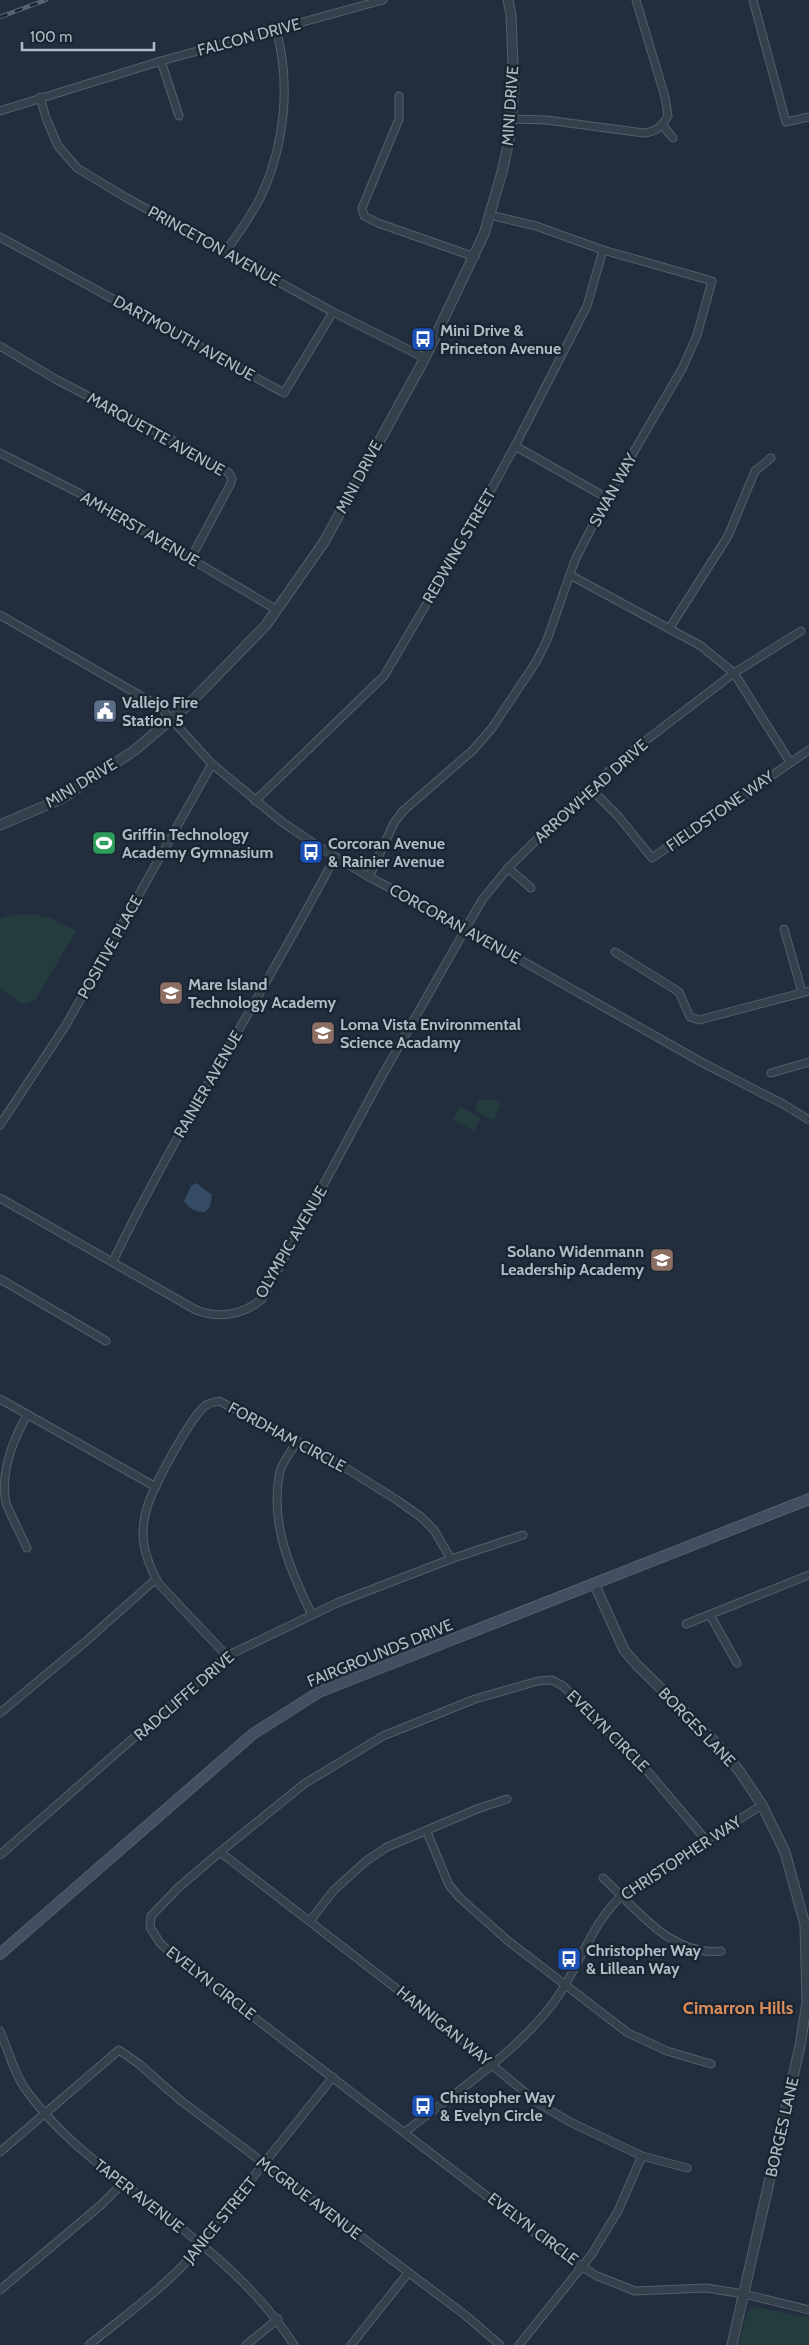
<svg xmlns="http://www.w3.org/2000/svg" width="809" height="2345" font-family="Cabin,sans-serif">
	<rect width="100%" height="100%" fill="#222e3d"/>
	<g fill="#243c3e">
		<path d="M 33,914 L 53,919 L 76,931 L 35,1000 L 22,1004 L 0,988 L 0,919 L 14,915 Z"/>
		<path d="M 479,1100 L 495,1100 L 501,1104 L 493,1120 L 475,1111 Z"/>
		<path d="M 460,1106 L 481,1118 L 474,1131 L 453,1119 Z"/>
		<path d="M 756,2307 L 809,2318 L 809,2345 L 739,2345 L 747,2312 L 751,2308 Z"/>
	</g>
	<path fill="#344a65" d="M 196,1183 L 212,1195 L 210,1207 L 205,1212 C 196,1212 189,1209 184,1201 L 191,1186 Z"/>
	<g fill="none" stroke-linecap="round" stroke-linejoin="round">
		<defs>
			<g id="minor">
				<path d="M 753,0 L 786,122 L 809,117"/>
				<path d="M 161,61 L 179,116"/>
				<path d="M 399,96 L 399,119 L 362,208 L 364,216 L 378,223 L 475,257"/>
				<path d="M 40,97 L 46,118 L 58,146 L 77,168 L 125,197 L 333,312 L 425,358"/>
				<path d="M 0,111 L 161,61 L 383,0"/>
				<path d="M 511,119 L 546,120 L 644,133 C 656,132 662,126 668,116 L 665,97 L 636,0"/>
				<path d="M 663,126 L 673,138"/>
				<path d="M 0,237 L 284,393 L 333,312"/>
				<path d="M 225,252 C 238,234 253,214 262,194 C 285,143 291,83 276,29"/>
				<path d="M 0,346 L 57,380 L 165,436 L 229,473 L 232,479 L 230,485 L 191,558"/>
				<path d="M 515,446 L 607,498"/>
				<path d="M 0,453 L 79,493 L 277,610"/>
				<path d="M 570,575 L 701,646 L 734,673 L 790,762"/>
				<path d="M 0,615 L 160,707 L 212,764 L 282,822 L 316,845 L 369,877 L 466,927 L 501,949 L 703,1063 L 783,1104 L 809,1120"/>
				<path d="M 669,629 L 728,536 L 755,471 L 771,458"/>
				<path d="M 590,788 L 618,816 L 652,858 L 809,750"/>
				<path d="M 255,801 L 384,676 L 453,559 L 515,446 L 587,306 L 603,250"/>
				<path d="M 508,868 L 531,888"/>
				<path d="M 369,877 L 394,823 L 403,811 L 473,750 L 492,728 L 536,662 L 547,640 L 575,560 L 607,498 L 683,367 L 697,335 L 712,281 L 603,250 L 536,226 L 490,215"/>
				<path d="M 784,929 L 802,992"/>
				<path d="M 615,952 L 679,992 L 690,1017 L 699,1020 L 809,991"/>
				<path d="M 771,1073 L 809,1062"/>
				<path d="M 0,1125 L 66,1025 L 212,764"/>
				<path d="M 0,1198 L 196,1310 C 219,1319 243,1315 262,1299 L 382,1076 L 482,900 L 508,868 L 580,797 L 628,754 L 734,673 L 801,631"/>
				<path d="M 113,1261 C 180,1123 264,993 335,857"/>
				<path d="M 0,1279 L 106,1341"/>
				<path d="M 0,1399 L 156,1487"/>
				<path d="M 27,1415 C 13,1440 0,1473 6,1503 C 12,1518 20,1533 27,1548"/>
				<path d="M 298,1441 C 292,1450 283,1461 280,1471 C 269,1522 290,1570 312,1615"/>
				<path d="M 710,1615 L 737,1663"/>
				<path d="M 686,1624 L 809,1575"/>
				<path d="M 227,1656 L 159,1584 C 150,1568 143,1552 143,1533 C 143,1523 146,1508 150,1499 C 158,1479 190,1418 205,1406 C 209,1403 215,1402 219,1401 L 333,1460 L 397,1500 L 421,1517 L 434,1530 L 451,1559"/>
				<path d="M 0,1713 L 85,1642 L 156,1579"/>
				<path d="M 427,1832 L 449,1885 L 460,1898 L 507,1940 L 628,2033 L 667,2051 L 711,2064"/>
				<path d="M 706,1840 L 649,1773 L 563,1686 L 552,1680 L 538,1681 L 475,1699 L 383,1736 L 304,1784 L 220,1852 L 179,1887 L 151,1916 L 150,1927 L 160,1943 L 174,1956 L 565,2256 L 597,2276 L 635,2291 L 706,2288 L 744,2294 L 809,2310"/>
				<path d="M 220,1852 L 446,2027 L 538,2103 L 570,2122 L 642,2156 L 687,2168"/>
				<path d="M 0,1855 L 227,1656 L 339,1602 L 451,1559 L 523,1535"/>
				<path d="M 603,1878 C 636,1908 671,1957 721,1951"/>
				<path d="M 310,1921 L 334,1890 L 366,1861 L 387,1847 L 477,1809 L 507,1799"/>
				<path d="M 0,2031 C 9,2051 13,2072 26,2090 C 54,2129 89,2157 127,2186 C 187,2232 253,2280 294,2345"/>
				<path d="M 405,2132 C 453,2094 513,2055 551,2006 C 581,1968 589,1922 628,1890 L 762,1805"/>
				<path d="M 0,2152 L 119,2050 L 139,2064 L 180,2100 L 465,2315 L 500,2345"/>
				<path d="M 0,2290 L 101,2205 L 123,2183"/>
				<path d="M 89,2345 C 125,2315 188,2271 210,2231 L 333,2077"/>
				<path d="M 246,2345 L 278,2319"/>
				<path d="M 351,2345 L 408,2273"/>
				<path d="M 519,2345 L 592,2254 L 618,2211 L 642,2156"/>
			</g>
			<g id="tertiary">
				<path d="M 0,825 L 61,799 L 135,750 L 190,703 L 266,625 L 324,542 L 425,358 L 484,234 L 502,172 L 510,136 L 514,90 L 511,15 L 508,0"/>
				<path d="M 594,1583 L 624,1650 L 637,1665 L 718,1745 L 740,1772 L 762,1805 L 785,1852 L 805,1925 L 807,2002 L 800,2046 L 732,2345"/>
			</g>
			<path id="secondary" d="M 0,1954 L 253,1734 L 319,1692 L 809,1499"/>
		</defs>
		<use href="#minor" stroke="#545e6b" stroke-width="9"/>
		<use href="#tertiary" stroke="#545e6b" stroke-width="11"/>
		<use href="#secondary" stroke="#545e6b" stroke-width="12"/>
		<use href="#minor" stroke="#35404d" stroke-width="7"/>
		<use href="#tertiary" stroke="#35404d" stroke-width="9"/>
		<use href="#secondary" stroke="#434f60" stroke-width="10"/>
		<defs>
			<path id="rail" d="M 0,17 L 46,0"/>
		</defs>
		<use href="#rail" stroke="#576474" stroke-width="4.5"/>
		<use href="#rail" stroke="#1b2532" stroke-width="2.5" stroke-dasharray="8" stroke-linecap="butt"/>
	</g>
	<defs>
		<symbol id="bus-square" viewBox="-11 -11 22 22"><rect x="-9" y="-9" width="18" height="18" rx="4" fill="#1a4fb4" stroke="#1b2532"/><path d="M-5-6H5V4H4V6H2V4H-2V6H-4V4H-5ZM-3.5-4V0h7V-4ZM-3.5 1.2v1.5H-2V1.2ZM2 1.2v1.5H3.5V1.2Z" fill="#fff"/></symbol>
		<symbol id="civic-square" viewBox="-11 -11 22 22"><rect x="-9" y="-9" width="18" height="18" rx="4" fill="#5c6f8a" stroke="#1b2532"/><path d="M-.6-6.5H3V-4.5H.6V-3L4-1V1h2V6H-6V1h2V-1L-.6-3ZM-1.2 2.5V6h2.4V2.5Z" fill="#fff"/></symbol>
		<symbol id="stadium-square" viewBox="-11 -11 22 22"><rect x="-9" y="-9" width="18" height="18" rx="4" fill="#2e9e5b" stroke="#1b2532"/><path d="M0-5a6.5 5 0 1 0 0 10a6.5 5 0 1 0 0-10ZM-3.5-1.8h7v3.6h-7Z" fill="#fff"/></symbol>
		<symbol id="school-square" viewBox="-11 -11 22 22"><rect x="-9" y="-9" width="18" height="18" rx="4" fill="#8d6e63" stroke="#1b2532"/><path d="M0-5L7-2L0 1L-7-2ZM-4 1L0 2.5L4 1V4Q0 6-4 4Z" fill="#fff"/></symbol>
	</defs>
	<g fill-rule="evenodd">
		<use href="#bus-square" x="409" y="325" width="28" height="28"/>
		<use href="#civic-square" x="91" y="697" width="28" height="28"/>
		<use href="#stadium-square" x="90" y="829" width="28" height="28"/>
		<use href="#bus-square" x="297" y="838" width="28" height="28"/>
		<use href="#school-square" x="157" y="979" width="28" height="28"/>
		<use href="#school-square" x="309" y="1019" width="28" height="28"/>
		<use href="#school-square" x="648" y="1246" width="28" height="28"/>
		<use href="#bus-square" x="555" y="1945" width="28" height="28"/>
		<use href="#bus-square" x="409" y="2092" width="28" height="28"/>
	</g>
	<g text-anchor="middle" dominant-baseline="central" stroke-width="5" stroke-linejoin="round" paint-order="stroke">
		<g font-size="16" fill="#b1bbc8" stroke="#1b2532">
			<text transform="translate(249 37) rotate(-15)">FALCON DRIVE</text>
			<text transform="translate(510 106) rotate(-86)">MINI DRIVE</text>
			<text transform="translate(214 246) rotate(29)">PRINCETON AVENUE</text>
			<text transform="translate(184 338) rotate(29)">DARTMOUTH AVENUE</text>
			<text transform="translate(156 434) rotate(29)">MARQUETTE AVENUE</text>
			<text transform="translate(359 477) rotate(-62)">MINI DRIVE</text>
			<text transform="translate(613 490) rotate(-61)">SWAN WAY</text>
			<text transform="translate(140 529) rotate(30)">AMHERST AVENUE</text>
			<text transform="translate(459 546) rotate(-60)">REDWING STREET</text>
			<text transform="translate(81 783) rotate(-31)">MINI DRIVE</text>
			<text transform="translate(591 791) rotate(-42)">ARROWHEAD DRIVE</text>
			<text transform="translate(720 811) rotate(-35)">FIELDSTONE WAY</text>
			<text transform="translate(455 924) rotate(29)">CORCORAN AVENUE</text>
			<text transform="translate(110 947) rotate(-61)">POSITIVE PLACE</text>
			<text transform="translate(208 1084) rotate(-60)">RAINIER AVENUE</text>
			<text transform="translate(291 1242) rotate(-60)">OLYMPIC AVENUE</text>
			<text transform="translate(287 1437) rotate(28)">FORDHAM CIRCLE</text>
			<text transform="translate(380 1653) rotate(-22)">FAIRGROUNDS DRIVE</text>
			<text transform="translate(184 1696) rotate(-41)">RADCLIFFE DRIVE</text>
			<text transform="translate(697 1727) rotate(46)">BORGES LANE</text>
			<text transform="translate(608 1731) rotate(45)">EVELYN CIRCLE</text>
			<text transform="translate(681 1858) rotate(-33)">CHRISTOPHER WAY</text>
			<text transform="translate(211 1983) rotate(38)">EVELYN CIRCLE</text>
			<text transform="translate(444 2026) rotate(39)">HANNIGAN WAY</text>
			<text transform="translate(782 2127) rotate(-77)">BORGES LANE</text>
			<text transform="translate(139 2196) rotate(38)">TAPER AVENUE</text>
			<text transform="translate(309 2198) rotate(37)">MCGRUE AVENUE</text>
			<text transform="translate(220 2220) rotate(-51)">JANICE STREET</text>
			<text transform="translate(533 2229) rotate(37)">EVELYN CIRCLE</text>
		</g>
		<g font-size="16" font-weight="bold" fill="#b1bbc8" stroke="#1b2532" text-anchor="start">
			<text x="440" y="330">Mini Drive &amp;<tspan x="440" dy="18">Princeton Avenue</tspan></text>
			<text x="122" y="702">Vallejo Fire<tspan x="122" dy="18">Station 5</tspan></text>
			<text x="122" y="834">Griffin Technology<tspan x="122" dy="18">Academy Gymnasium</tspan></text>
			<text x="328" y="843">Corcoran Avenue<tspan x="328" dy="18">&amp; Rainier Avenue</tspan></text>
			<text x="188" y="984">Mare Island<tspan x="188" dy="18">Technology Academy</tspan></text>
			<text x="340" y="1024">Loma Vista Environmental<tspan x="340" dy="18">Science Acadamy</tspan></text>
			<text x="644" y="1251" text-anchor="end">Solano Widenmann<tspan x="644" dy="18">Leadership Academy</tspan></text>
			<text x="586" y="1950">Christopher Way<tspan x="586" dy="18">&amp; Lillean Way</tspan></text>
			<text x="440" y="2097">Christopher Way<tspan x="440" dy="18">&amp; Evelyn Circle</tspan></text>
		</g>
		<g font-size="18" font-weight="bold" fill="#d98d5b" stroke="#1b2532">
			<text x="738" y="2008">Cimarron Hills</text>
		</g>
	</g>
	<path d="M22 42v8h132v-8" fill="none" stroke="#b1bbc8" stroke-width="2.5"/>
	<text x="30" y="42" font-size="15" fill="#b1bbc8" stroke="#1b2532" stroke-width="4" paint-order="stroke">100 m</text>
</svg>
